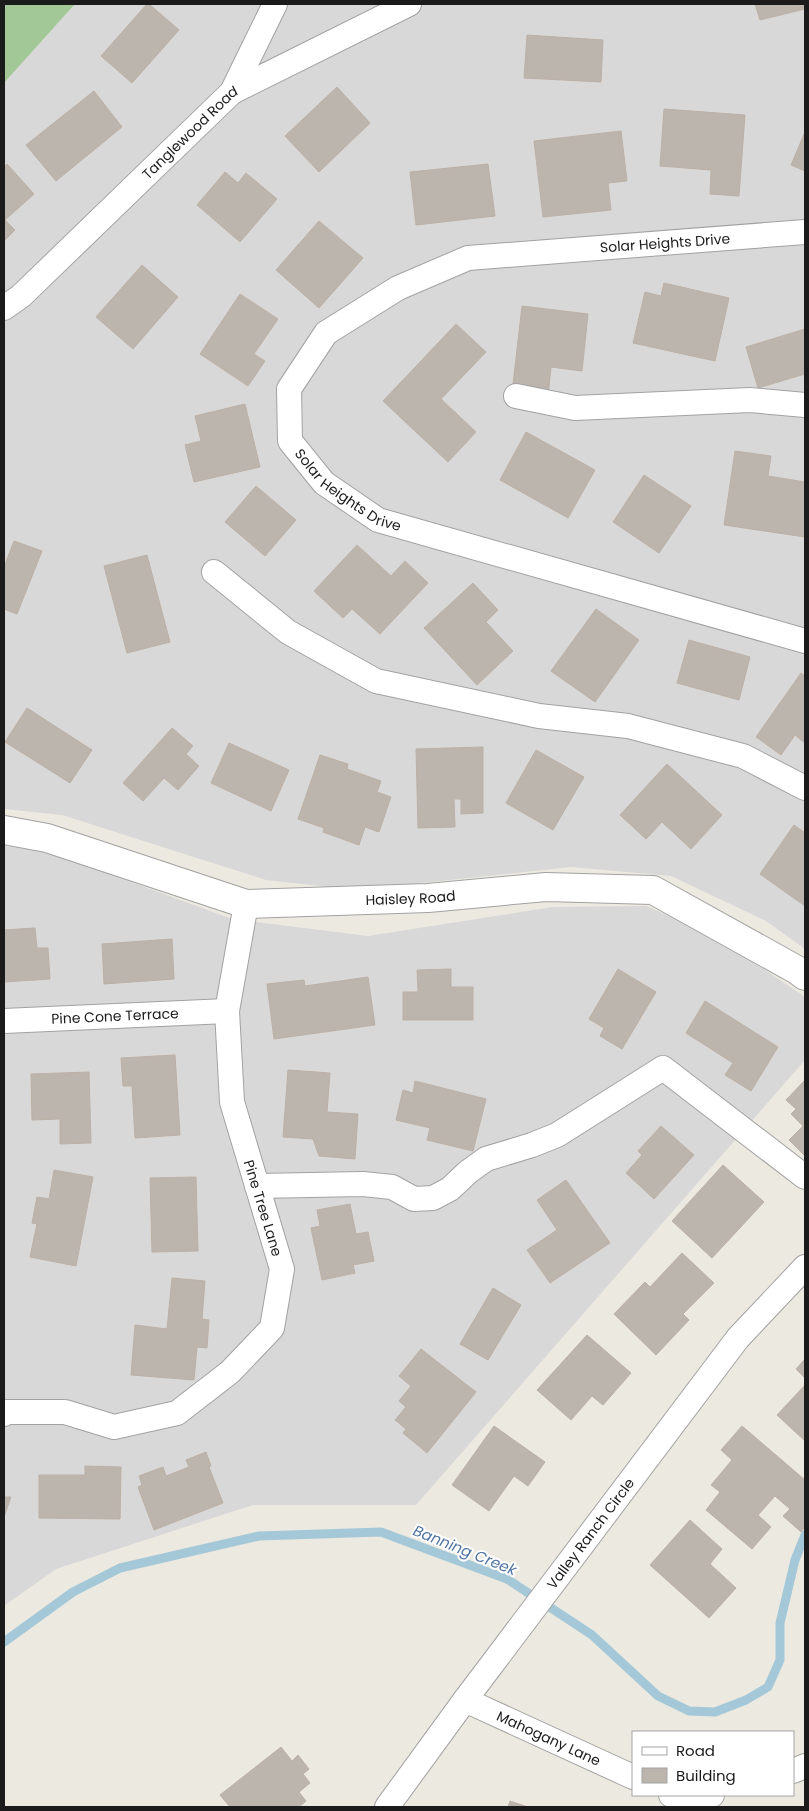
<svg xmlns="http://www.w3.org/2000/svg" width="809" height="1811" font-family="Poppins,sans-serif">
	<rect width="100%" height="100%" fill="#ece9e1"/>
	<g fill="#d9d8d8">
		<path d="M 75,4 L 805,4 L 805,949 L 766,921 L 671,876 L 571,867 L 356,890 L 266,880 L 62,815 L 4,809 L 4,83 Z"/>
		<path d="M 4,846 L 49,852 L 232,919 L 368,936 L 553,907 L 646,906 L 713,935 L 805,997 L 805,1060 L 416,1505 L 253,1505 L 56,1569 L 4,1606 Z"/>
	</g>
	<path fill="#a3c898" d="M 4,4 L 75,4 L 4,83 Z"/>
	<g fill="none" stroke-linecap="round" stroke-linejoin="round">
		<path stroke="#a4c8d7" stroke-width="9" d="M 4,1642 L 73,1592 L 120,1568 L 259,1536 L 381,1532 L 507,1579 L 592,1635 L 658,1696 L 689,1711 L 715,1712 L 746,1700 L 768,1687 L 780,1660 L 780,1623 L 795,1560 L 805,1535"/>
	</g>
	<g fill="#bcb5ae" stroke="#bcb0a4">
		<path d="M 147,4 L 149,4 L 179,30 L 132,83 L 101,56 Z"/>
		<path d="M 755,4 L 805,4 L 805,9 L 760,20 Z"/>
		<path d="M 527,35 L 603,40 L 601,82 L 524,78 Z"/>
		<path d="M 337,87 L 370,123 L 319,172 L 285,136 Z"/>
		<path d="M 94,91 L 122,127 L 56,181 L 26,145 Z"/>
		<path d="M 664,109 L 745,115 L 739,196 L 710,194 L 711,170 L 660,166 Z"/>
		<path d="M 621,131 L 627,181 L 608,183 L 611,210 L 543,217 L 534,141 Z"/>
		<path d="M 805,132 L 805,171 L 791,165 Z"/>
		<path d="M 7,164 L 34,194 L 5,220 L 15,230 L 4,241 L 4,167 Z"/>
		<path d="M 488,164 L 495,216 L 416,225 L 410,172 Z"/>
		<path d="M 225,172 L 238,183 L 246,173 L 277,199 L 240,242 L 197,205 Z"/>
		<path d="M 319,221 L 363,258 L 319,308 L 276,270 Z"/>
		<path d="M 142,265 L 178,297 L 133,349 L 96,317 Z"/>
		<path d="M 664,283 L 729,298 L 715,361 L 633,343 L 645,292 L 661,296 Z"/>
		<path d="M 240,294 L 278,319 L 254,354 L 265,361 L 248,386 L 200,354 Z"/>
		<path d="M 522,306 L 588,314 L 582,371 L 551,367 L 548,397 L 512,393 Z"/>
		<path d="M 456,324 L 486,352 L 441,399 L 476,432 L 448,462 L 383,401 Z"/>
		<path d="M 805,329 L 805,374 L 758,388 L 746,347 Z"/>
		<path d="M 245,404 L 260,467 L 194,482 L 185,445 L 201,441 L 195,416 Z"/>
		<path d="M 526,432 L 595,470 L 568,518 L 500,480 Z"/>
		<path d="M 735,451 L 771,456 L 768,476 L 805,482 L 805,537 L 724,525 Z"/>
		<path d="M 644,475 L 691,506 L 659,553 L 613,522 Z"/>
		<path d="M 256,486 L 296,520 L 265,556 L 225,522 Z"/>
		<path d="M 14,541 L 42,551 L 17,614 L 4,609 L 4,567 Z"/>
		<path d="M 357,545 L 391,576 L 405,561 L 428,583 L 380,634 L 352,609 L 343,618 L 314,591 Z"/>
		<path d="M 147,555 L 170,642 L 127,653 L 104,566 Z"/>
		<path d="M 473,583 L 498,610 L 486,622 L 513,651 L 477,685 L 424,628 Z"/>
		<path d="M 596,609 L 639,640 L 595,702 L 551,671 Z"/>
		<path d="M 689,640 L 750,657 L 739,700 L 677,683 Z"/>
		<path d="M 801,673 L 805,676 L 805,743 L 795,735 L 781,755 L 756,737 Z"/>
		<path d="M 27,708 L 92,750 L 70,783 L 5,742 Z"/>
		<path d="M 172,728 L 193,746 L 186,754 L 199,766 L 178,790 L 164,778 L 143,801 L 123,783 Z"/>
		<path d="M 229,743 L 289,770 L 271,811 L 211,783 Z"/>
		<path d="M 483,747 L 483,813 L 461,814 L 461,799 L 454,799 L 455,827 L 418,828 L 416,749 Z"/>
		<path d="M 536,750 L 584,777 L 553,830 L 506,803 Z"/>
		<path d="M 320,755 L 348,764 L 347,769 L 381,781 L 377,792 L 391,797 L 379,832 L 365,827 L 359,845 L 323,832 L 324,828 L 298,819 Z"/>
		<path d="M 667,764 L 722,815 L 691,849 L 662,822 L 646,839 L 620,815 Z"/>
		<path d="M 794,825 L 805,833 L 805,906 L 760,874 Z"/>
		<path d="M 35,928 L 37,948 L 48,948 L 50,979 L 4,982 L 4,930 Z"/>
		<path d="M 172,939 L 174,979 L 104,984 L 102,944 Z"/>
		<path d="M 451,969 L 451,987 L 473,987 L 473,1020 L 403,1020 L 403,992 L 418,992 L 417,970 Z"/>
		<path d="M 618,969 L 656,992 L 622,1049 L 600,1036 L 604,1028 L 589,1019 Z"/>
		<path d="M 368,977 L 375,1025 L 274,1039 L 267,984 L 304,980 L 305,986 Z"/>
		<path d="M 705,1001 L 778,1047 L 751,1091 L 725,1075 L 733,1063 L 686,1033 Z"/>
		<path d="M 175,1055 L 180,1135 L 135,1138 L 132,1086 L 123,1086 L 121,1058 Z"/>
		<path d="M 288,1070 L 330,1073 L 327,1112 L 358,1114 L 355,1159 L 319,1156 L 313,1139 L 283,1137 Z"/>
		<path d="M 89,1072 L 91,1143 L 60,1144 L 60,1119 L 32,1120 L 31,1074 Z"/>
		<path d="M 805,1080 L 805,1156 L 789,1140 L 803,1126 L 791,1114 L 796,1109 L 786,1100 Z"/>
		<path d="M 415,1081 L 486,1099 L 473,1151 L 427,1140 L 430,1128 L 396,1120 L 403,1090 L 413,1093 Z"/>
		<path d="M 661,1126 L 694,1155 L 654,1199 L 626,1173 L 642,1155 L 638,1151 Z"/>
		<path d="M 723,1165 L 764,1202 L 712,1258 L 672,1221 Z"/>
		<path d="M 54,1170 L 93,1177 L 76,1266 L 30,1257 L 37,1224 L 32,1223 L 37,1197 L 49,1199 Z"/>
		<path d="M 196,1177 L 198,1251 L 152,1252 L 150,1178 Z"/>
		<path d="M 566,1180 L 610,1243 L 550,1283 L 527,1250 L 557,1230 L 537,1200 Z"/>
		<path d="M 350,1204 L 356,1234 L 368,1232 L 374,1261 L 353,1265 L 355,1273 L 322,1280 L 311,1228 L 320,1226 L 317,1210 Z"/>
		<path d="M 682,1253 L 714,1283 L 683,1314 L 689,1320 L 656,1355 L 614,1314 L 645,1282 L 650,1287 Z"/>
		<path d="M 172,1278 L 205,1281 L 202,1319 L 209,1320 L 207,1348 L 197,1347 L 194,1380 L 131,1375 L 135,1325 L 167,1329 Z"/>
		<path d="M 493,1288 L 521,1305 L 488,1360 L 460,1344 Z"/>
		<path d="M 587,1335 L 631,1373 L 603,1405 L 592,1396 L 571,1420 L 537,1390 Z"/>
		<path d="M 421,1349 L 476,1392 L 427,1453 L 403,1433 L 406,1429 L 395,1420 L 406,1407 L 399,1401 L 411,1386 L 399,1376 Z"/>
		<path d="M 805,1359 L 805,1378 L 796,1369 Z"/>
		<path d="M 805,1385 L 805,1441 L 777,1415 Z"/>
		<path d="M 494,1426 L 545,1462 L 528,1486 L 514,1476 L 489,1511 L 452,1485 Z"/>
		<path d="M 742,1426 L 805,1480 L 805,1527 L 801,1532 L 783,1516 L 790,1509 L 775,1496 L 758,1515 L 771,1527 L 752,1549 L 706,1510 L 720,1492 L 711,1485 L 732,1460 L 721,1450 Z"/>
		<path d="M 206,1452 L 211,1466 L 209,1467 L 223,1503 L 154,1530 L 138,1487 L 142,1485 L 139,1476 L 163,1467 L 166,1476 L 189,1467 L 186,1460 Z"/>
		<path d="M 85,1466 L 121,1467 L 120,1519 L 39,1518 L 39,1475 L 85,1475 Z"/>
		<path d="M 4,1497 L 11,1497 L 4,1517 Z"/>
		<path d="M 690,1520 L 722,1549 L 710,1564 L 736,1588 L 709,1618 L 650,1565 Z"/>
		<path d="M 281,1747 L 292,1761 L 298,1755 L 309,1769 L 303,1774 L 310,1783 L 299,1792 L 306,1801 L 299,1807 L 230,1807 L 220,1795 Z"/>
		<path d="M 510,1801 L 528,1807 L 508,1807 Z"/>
	</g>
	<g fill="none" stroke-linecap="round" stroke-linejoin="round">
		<defs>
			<g id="minor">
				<path d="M 232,92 L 275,4"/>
				<path id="s1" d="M 805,232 L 468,258 L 398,288 L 326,333 L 289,389 L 290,441 L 324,483 L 378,520 L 805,641"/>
				<path id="s2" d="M 4,308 L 21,296 L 232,92 L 409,4"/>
				<path d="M 516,396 L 575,408 L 750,400 L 805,405"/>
				<path d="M 214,572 L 288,632 L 376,681 L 539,716 L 628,726 L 743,756 L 805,788"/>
				<path id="s3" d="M 4,1021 L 227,1011"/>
				<path d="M 257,1186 L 363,1184 L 392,1187 L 414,1199 L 433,1198 L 450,1189 L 468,1172 L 486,1159 L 532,1145 L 557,1135 L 663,1068 L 805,1177"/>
				<path d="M 4,1414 L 6,1412 L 65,1412 L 114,1427 L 177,1413 L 230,1372 L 272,1328 L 282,1269 L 232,1102 L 227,1011 L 246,904"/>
				<path id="s4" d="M 465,1700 L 633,1777"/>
				<path d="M 793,1771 L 805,1766"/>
				<path d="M 671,1795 L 678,1798 L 712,1795"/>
				<path id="s5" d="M 387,1807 L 465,1700 L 738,1338 L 805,1267"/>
			</g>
			<g id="tertiary">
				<path id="s6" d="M 4,830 L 47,838 L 246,904 L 428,898 L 546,887 L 653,890 L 797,970 L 805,976"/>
			</g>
		</defs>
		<use href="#minor" stroke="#a2a2a2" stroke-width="26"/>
		<use href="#tertiary" stroke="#a2a2a2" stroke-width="30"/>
		<use href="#minor" stroke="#fff" stroke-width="24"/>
		<use href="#tertiary" stroke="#fff" stroke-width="28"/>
	</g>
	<g text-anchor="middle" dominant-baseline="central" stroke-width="4" stroke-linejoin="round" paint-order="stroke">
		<g font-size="14" fill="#1b1b1b" stroke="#fff">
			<text stroke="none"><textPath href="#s2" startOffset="256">Tanglewood Road</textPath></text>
			<text transform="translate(665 243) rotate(-4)">Solar Heights Drive</text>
			<text stroke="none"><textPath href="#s1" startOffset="696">Solar Heights Drive</textPath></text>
			<text stroke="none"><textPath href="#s6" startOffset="418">Haisley Road</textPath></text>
			<text stroke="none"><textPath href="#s3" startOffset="111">Pine Cone Terrace</textPath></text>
			<text transform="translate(263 1208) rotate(73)">Pine Tree Lane</text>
			<text stroke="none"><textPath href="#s5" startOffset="341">Valley Ranch Circle</textPath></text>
			<text stroke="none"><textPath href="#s4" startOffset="92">Mahogany Lane</textPath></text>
		</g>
		<g font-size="15" font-style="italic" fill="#4f73a2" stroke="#fff">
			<text transform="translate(465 1550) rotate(22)">Banning Creek</text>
		</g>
	</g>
	<rect width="809" height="1811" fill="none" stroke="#1b1b1b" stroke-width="10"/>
	<rect x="632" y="1731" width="162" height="65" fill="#ffffff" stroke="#a4a4a4"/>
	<rect x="642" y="1747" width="25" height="8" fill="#ffffff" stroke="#a4a4a4"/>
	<text x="676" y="1756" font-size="15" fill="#1b1b1b">Road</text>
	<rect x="642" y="1768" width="25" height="15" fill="#bcb5ae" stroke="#a4a4a4"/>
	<text x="676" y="1781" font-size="15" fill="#1b1b1b">Building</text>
</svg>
